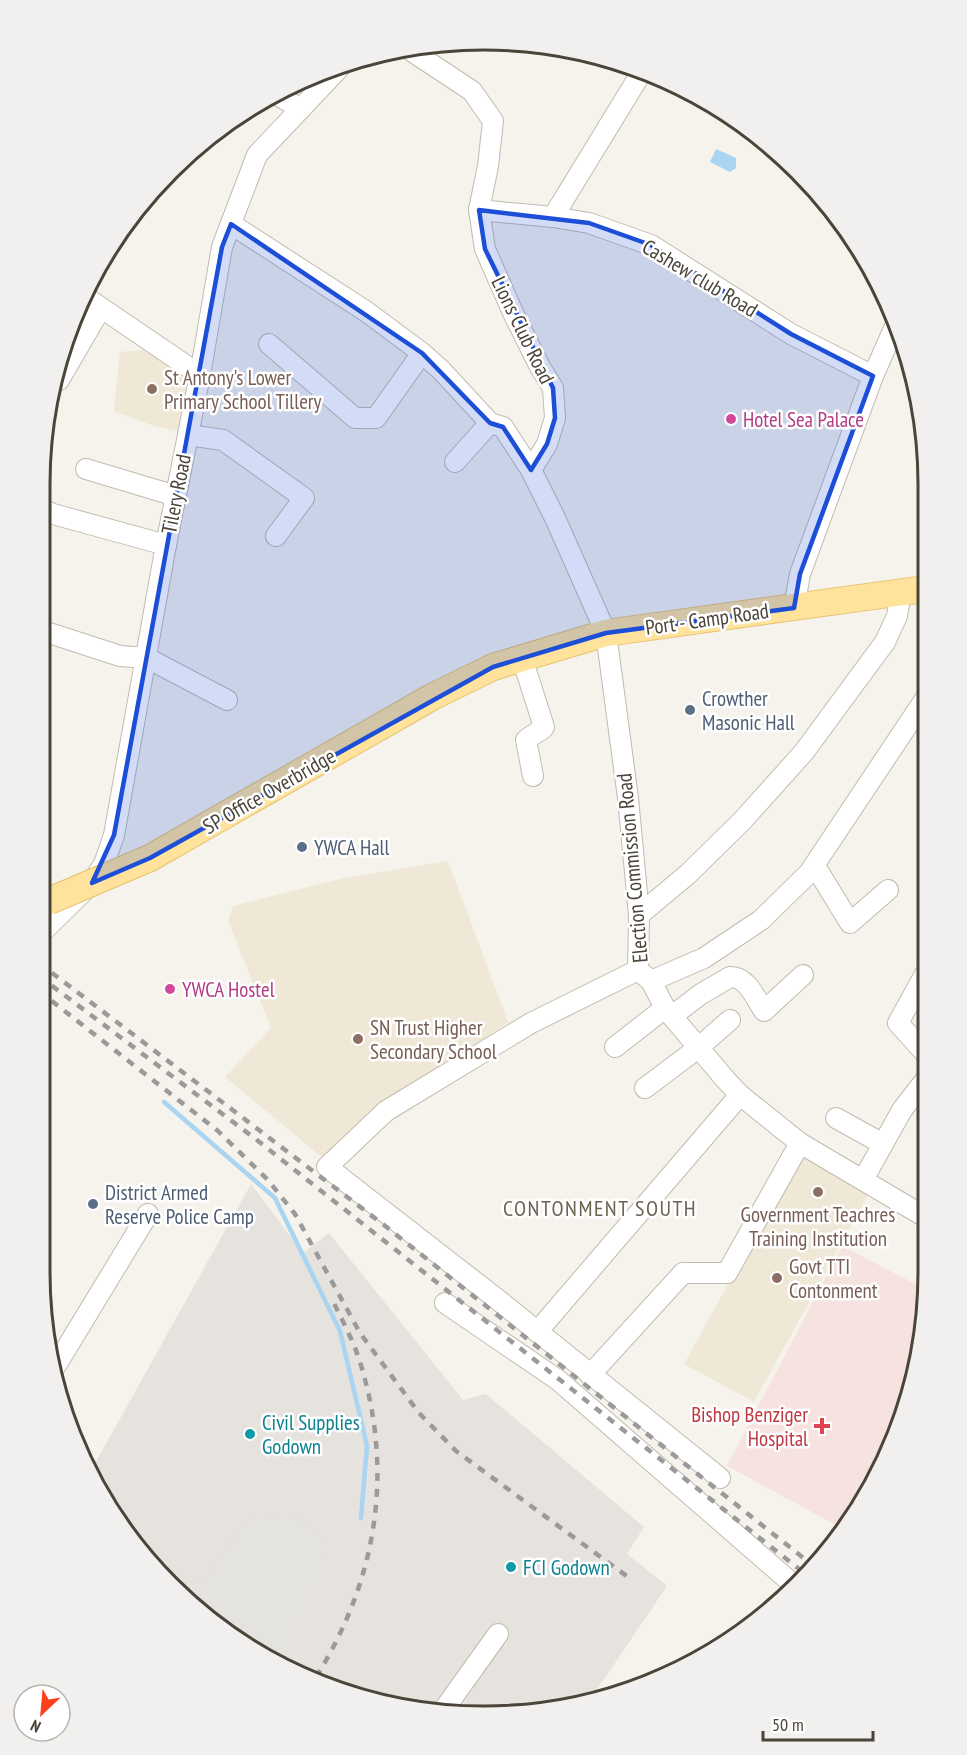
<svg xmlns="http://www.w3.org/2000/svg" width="967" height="1755" font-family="'PT Sans Narrow',sans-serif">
	<rect width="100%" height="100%" fill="#f6f3ec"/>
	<path fill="#e6e2dd" d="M 251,1184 L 303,1253 L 329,1233 L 463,1400 L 486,1394 L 644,1527 L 627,1554 L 667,1586 L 592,1697 L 513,1715 L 369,1701 L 237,1641 L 131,1542 L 92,1469 Z"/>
	<g fill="#efe8d6">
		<path d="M 151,349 L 188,368 L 189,417 L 177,431 L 154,426 L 114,411 L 120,352 Z"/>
		<path d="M 448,861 L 508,1022 L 323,1158 L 225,1077 L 271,1028 L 228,921 L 233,906 L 340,879 Z"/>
		<path d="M 802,1150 L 870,1192 L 754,1402 L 684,1364 Z"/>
	</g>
	<path fill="#f6e3e0" d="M 842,1246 L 927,1290 L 927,1300 L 913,1387 L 869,1493 L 841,1528 L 727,1466 Z"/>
	<path fill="#e5e3e0" d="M 287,1512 L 317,1530 L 329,1563 L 280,1661 L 237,1641 L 190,1597 L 247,1518 Z"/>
	<path fill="#a9d4f2" d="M 716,149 L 736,158 L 736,168 L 730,172 L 710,162 Z"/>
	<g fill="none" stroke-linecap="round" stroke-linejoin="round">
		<path stroke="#a9d4f2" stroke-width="4.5" d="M 164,1102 L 275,1198 L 340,1331 L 367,1446 L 361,1518"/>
		<defs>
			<g id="minor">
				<path d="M 407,48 L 472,91 L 493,121 L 488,166 L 479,210 L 485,249 L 514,315 L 540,367 L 553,388 L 555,418 L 547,444 L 531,470 L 555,518 L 606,633 L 628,798 L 639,915 L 638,970 L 651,981 L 665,1008 L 725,1079 L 740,1095 L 800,1143 L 927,1218"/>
				<path d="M 274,93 L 301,109"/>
				<path d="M 479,210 L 553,217 L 589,223 L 651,245 L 791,334 L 873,376"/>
				<path d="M 553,217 L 643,70"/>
				<path d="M 231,224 L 367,312 L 422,353 L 442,371 L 490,423 L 503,427 L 531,470"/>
				<path d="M 84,296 L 200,375"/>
				<path d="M 269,344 L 355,418 L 376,418 L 422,353"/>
				<path d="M 59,380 L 101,308"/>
				<path d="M 188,435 L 223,440 L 304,498 L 276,536"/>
				<path d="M 455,462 L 490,423"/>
				<path d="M 86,469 L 176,496"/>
				<path d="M 40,508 L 53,514 L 166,545"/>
				<path d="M 794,608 L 800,574 L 873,376 L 896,324"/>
				<path d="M 40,630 L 120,656 L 147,658 L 227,700"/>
				<path d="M 522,658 L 544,727 C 539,733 532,734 526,740 L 533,776"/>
				<path d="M 815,866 L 850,923 L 888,890"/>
				<path d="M 639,915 L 688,874 L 742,821 L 804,752 L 885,642 L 897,616 L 901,592"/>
				<path d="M 39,935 L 90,885 L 104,864 L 114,835 L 166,545 L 200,375 L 222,247 L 257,155 L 343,64"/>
				<path d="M 638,970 L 531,1023 L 386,1111 L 327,1167 L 497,1299 L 720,1478"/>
				<path d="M 925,974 L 898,1023 L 926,1054"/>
				<path d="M 651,981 L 704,958 L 761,920 L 809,873 L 925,699"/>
				<path d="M 672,1016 L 701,994 L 730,977 C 747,976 756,999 764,1011 L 803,975"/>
				<path d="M 615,1047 L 665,1008"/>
				<path d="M 645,1088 L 698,1048 L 730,1020"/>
				<path d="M 836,1118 L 883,1144"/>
				<path d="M 863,1180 L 902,1110 L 926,1079"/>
				<path d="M 445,1303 L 558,1380 L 794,1585"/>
				<path d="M 537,1332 L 740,1095"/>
				<path d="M 55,1367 L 148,1214"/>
				<path d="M 590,1375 L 683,1273 L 727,1273 L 800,1143"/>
				<path d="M 445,1708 L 498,1634"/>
			</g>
			<path id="major" d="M 493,667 L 606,633 L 925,589"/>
		</defs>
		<use href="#minor" stroke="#c2bbae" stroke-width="22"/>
		<use href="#major" stroke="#e6c16a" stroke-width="28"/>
		<use href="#minor" stroke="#fff" stroke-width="20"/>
		<use href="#major" stroke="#ffe39c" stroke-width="26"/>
		<g stroke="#9a9a9a" stroke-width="4.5" stroke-dasharray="8 8" stroke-linecap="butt">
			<path d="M 39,963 L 384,1225 L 811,1564"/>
			<path d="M 39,976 L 253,1137 L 804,1573"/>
			<path d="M 39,991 L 218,1131 L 268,1180 L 295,1214 L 360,1333 L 419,1413 L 456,1451 L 632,1580"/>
			<path d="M 316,1677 C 378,1578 395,1468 358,1356 C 351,1336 340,1316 331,1297"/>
		</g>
		<defs>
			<path id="major-bridge" d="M 49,901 L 150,858 L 432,697 L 493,667"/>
		</defs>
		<use href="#major-bridge" stroke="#e6c16a" stroke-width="28" stroke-linecap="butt"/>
		<use href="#major-bridge" stroke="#ffe39c" stroke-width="26"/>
	</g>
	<path fill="#1d4ed8" fill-opacity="0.2" stroke="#1d4ed8" stroke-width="4.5" stroke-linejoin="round" d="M 479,210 L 589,223 L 651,245 L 791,334 L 873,376 L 800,574 L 794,608 L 606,633 L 493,667 L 150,858 L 92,883 L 114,835 L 222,247 L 231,224 L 422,353 L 490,423 L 503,427 L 531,470 L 547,444 L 555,418 L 553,388 L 485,249 Z"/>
	<g fill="#8d6e63" stroke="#fff" stroke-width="2">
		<circle cx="152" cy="389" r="6"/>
		<circle cx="358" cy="1039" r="6"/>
		<circle cx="818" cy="1192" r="6"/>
		<circle cx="777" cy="1278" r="6"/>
	</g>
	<g fill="#d1479c" stroke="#fff" stroke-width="2">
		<circle cx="731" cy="419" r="6"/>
		<circle cx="170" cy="989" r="6"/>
	</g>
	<g fill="#5c6f8a" stroke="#fff" stroke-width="2">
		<circle cx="690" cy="710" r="6"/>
		<circle cx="302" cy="847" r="6"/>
		<circle cx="93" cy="1204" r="6"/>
	</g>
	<path fill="#e0444e" stroke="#fff" stroke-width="2" d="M819 1417h6v6h6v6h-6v6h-6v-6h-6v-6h6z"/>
	<g fill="#0f9aa8" stroke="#fff" stroke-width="2">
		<circle cx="250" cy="1434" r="6"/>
		<circle cx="511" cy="1567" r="6"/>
	</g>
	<g text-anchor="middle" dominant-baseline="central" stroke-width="5" stroke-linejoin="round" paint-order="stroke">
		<g font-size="21" fill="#4b4439" stroke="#fff">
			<text transform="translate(700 278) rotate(31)">Cashew club Road</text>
			<text transform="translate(523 330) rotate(64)">Lions Club Road</text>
			<text transform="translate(176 494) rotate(-79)">Tilery Road</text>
			<text transform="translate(707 619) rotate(-8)">Port - Camp Road</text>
			<text transform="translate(269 791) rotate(-30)">SP Office Overbridge</text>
			<text transform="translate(632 868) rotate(-95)">Election Commission Road</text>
		</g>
		<g font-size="21" fill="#785e54" stroke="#fff" text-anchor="start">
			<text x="164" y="377">St Antony's Lower<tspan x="164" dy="24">Primary School Tillery</tspan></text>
			<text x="370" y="1027">SN Trust Higher<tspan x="370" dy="24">Secondary School</tspan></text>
			<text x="818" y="1214" text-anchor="middle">Government Teachres<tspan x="818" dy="24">Training Institution</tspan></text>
			<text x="789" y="1266">Govt TTI<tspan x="789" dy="24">Contonment</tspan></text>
		</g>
		<g font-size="21" fill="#b23c85" stroke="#fff" text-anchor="start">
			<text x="743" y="419">Hotel Sea Palace</text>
			<text x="182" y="989">YWCA Hostel</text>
		</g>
		<g font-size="21" fill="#4e5e75" stroke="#fff" text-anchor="start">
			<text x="702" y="698">Crowther<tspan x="702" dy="24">Masonic Hall</tspan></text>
			<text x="314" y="847">YWCA Hall</text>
			<text x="105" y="1192">District Armed<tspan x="105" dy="24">Reserve Police Camp</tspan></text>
		</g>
		<g font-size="21" fill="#be3a42" stroke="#fff" text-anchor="end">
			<text x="808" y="1414">Bishop Benziger<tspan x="808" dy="24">Hospital</tspan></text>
		</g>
		<g font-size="21" fill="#0d838f" stroke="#fff" text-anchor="start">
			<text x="262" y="1422">Civil Supplies<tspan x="262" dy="24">Godown</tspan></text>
			<text x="523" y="1567">FCI Godown</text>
		</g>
		<g font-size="22" letter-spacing="1.5" fill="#6e6250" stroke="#fff">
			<text x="600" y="1208">CONTONMENT SOUTH</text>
		</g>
	</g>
	<path d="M0 0H967V1755H0ZM484 50H484A434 434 0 0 1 918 484V1272A434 434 0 0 1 484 1706H484A434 434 0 0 1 50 1272V484A434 434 0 0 1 484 50Z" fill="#f1f0ef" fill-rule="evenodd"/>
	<path fill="none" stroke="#4b4439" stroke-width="3" d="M484 50H484A434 434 0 0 1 918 484V1272A434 434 0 0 1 484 1706H484A434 434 0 0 1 50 1272V484A434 434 0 0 1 484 50Z"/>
	<g transform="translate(42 1713) rotate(206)"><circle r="28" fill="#ffffff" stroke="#b7b4b0" stroke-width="1.5"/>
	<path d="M0-4.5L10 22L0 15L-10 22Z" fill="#fc3f1d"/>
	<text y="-9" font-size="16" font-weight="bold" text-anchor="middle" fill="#4b4439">N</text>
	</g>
	<path d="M763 1731v9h110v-9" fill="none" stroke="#4b4439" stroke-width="3"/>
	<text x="772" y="1731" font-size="18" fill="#4b4439" stroke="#ffffff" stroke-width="4.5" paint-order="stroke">50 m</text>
</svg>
